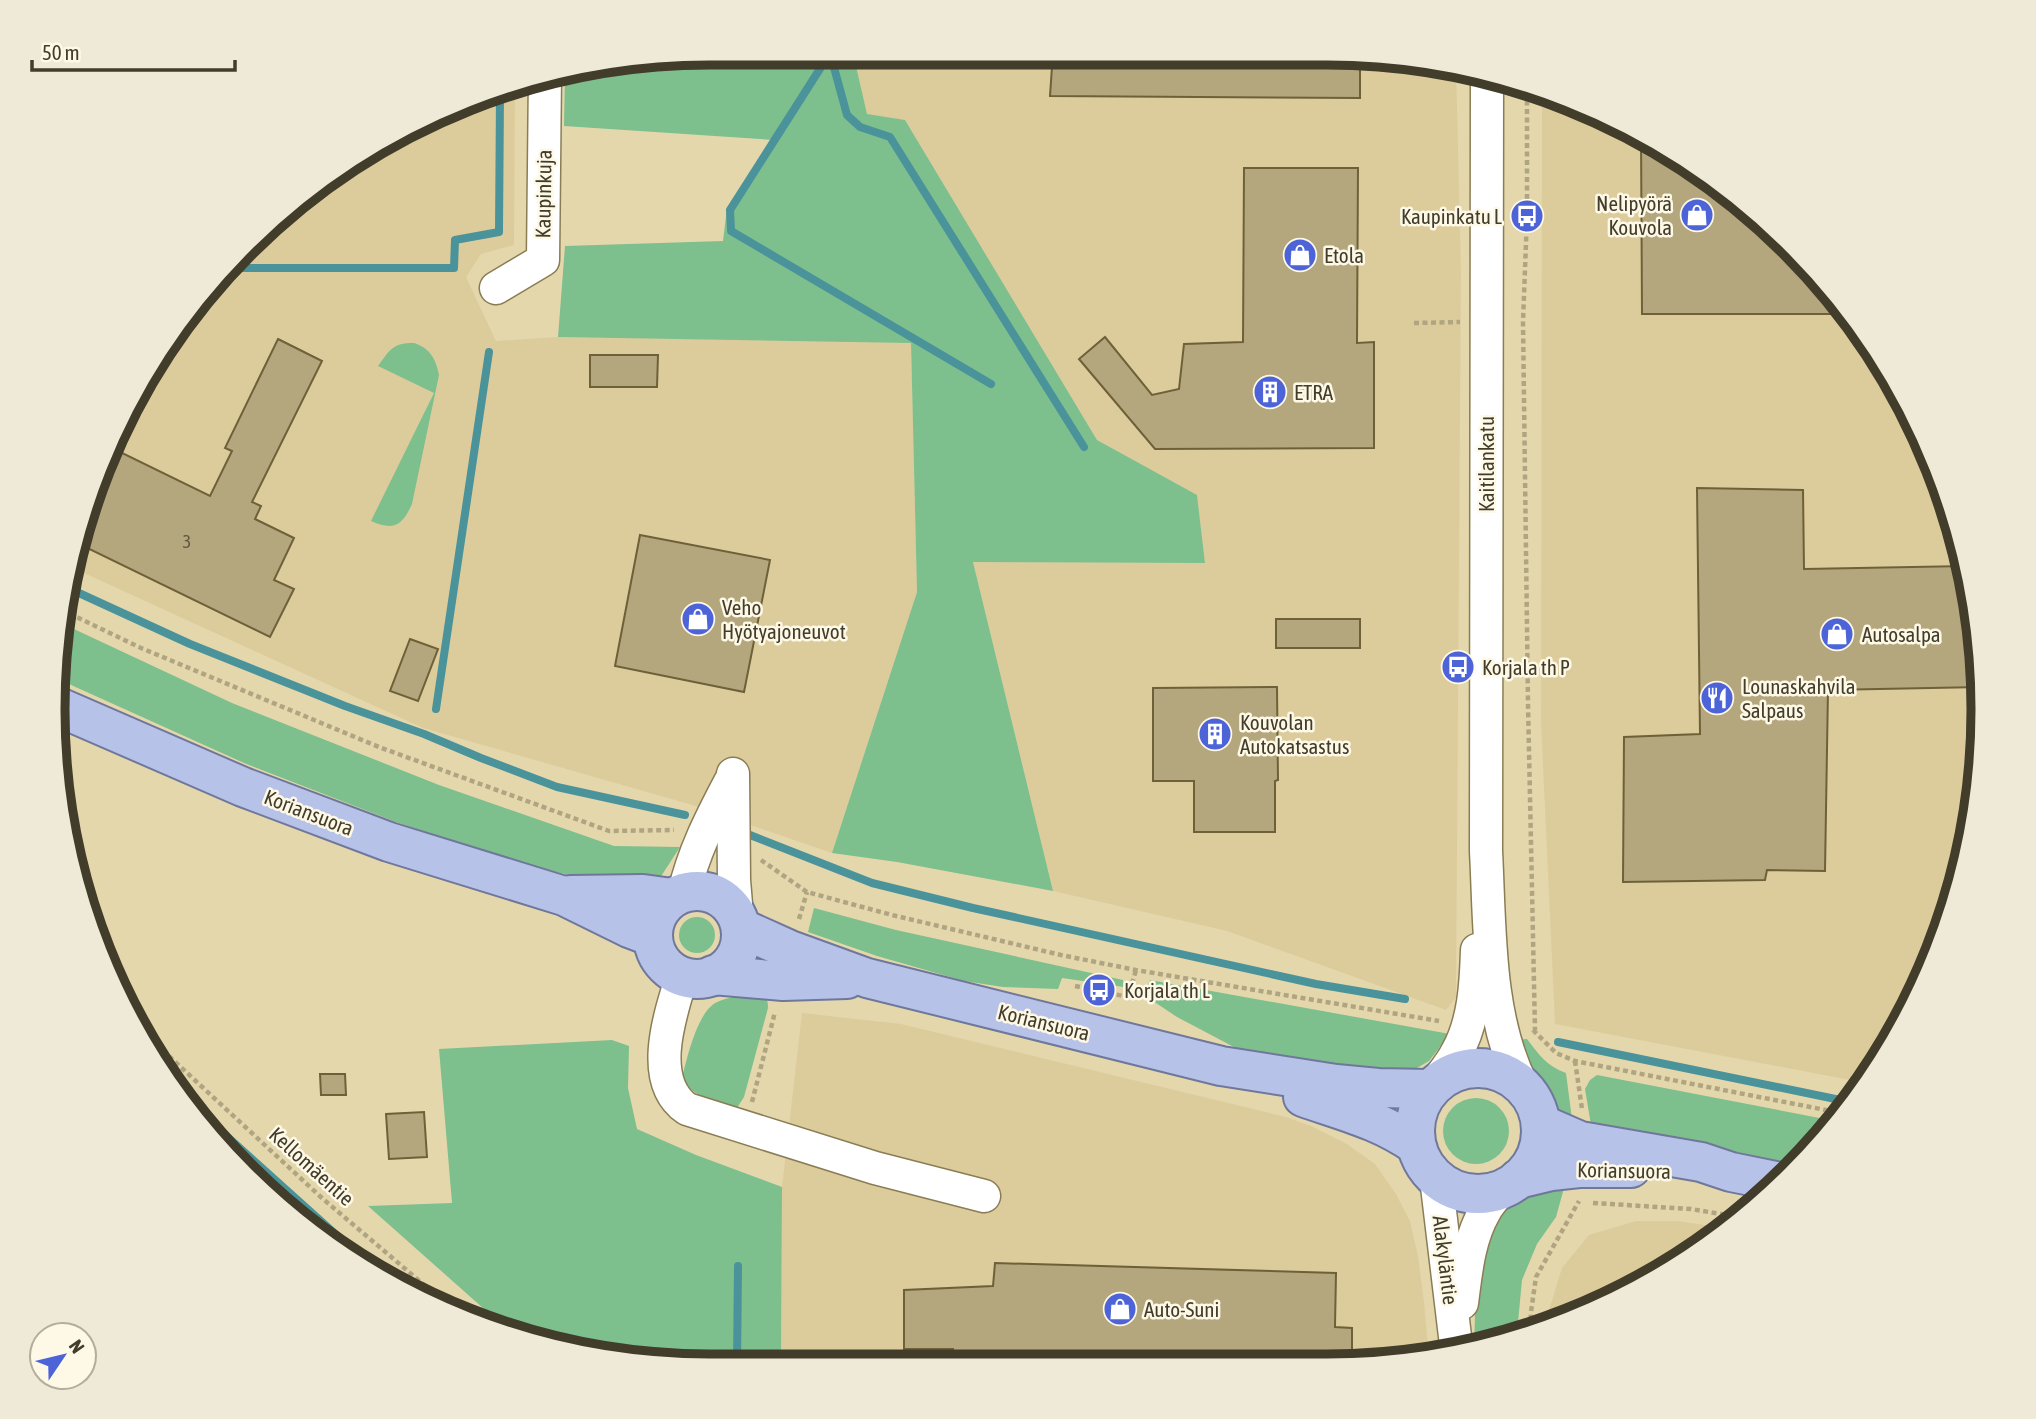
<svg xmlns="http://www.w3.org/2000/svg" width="2036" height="1419" font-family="'Asap Condensed',sans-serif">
	<rect width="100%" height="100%" fill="#e5d7ac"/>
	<g fill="#ddcc9b">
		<path d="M 853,53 L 1327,53 L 1456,66 L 1461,271 L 1456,997 L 1446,1010 L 1227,931 L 1053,891 L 973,562 L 1205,563 L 1197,496 L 1097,440 L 905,120 L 867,115 Z"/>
		<path d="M 515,86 L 514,245 L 481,254 L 466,277 L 496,341 L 558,337 L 911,342 L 917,592 L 832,853 L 689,804 L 423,728 L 73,568 L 103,458 L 215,277 L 345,163 Z"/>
		<path d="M 1542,98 L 1655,140 L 1791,245 L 1873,345 L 1934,458 L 1971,582 L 1983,710 L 1971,838 L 1933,961 L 1873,1075 L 1866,1083 L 1555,1024 L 1541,723 Z"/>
		<path d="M 802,1013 L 901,1024 L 1286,1117 L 1311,1126 L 1347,1144 L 1375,1164 L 1396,1194 L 1410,1221 L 1418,1256 L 1424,1302 L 1429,1356 L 1327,1366 L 781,1366 L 782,1187 Z"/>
		<path d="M 1636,1221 L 1679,1221 L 1717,1227 L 1617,1299 L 1545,1323 L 1562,1268 L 1589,1235 Z"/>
	</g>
	<g fill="#7ebf8e">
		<path d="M 709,53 L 853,53 L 867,114 L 905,120 L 1097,440 L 1197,495 L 1205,563 L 973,562 L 1053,891 L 897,862 L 832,853 L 917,592 L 911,343 L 558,337 L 565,246 L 723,241 L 727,208 L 774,140 L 564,126 L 565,72 Z"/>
		<path d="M 414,343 C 430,348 436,359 439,375 L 412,504 C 402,526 394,531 371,521 L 434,393 L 378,366 C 390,350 392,343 414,343 Z"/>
		<path d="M 59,622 L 232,703 L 439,785 L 614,846 L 680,847 L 658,881 L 599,881 L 550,871 L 489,854 L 396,822 L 244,763 L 60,680 Z"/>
		<path d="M 814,908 L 896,930 L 1123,980 L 1124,987 L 1062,978 L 1058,989 L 1003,987 L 964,981 L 877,956 L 808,932 Z"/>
		<circle cx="697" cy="935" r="18"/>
		<path d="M 1150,980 L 1450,1034 L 1429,1061 L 1410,1072 L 1369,1075 L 1251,1056 L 1177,1017 L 1144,995 Z"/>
		<path d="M 758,994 C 767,997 768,1000 768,1008 L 744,1097 L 737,1108 C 717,1101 692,1098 682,1078 C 687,1058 697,1014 715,1003 C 728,996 745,996 758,994 Z"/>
		<path d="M 1527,1039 C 1539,1055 1547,1066 1566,1073 L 1573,1127 L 1551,1108 L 1535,1080 L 1517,1040 Z"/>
		<path d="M 612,1040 L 629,1046 L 628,1088 L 637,1129 L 696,1155 L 782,1187 L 781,1366 L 709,1366 L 581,1354 L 510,1332 L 368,1206 L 452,1203 L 439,1049 Z"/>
		<path d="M 1597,1075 L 1835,1121 L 1798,1165 L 1710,1147 L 1592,1131 L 1585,1089 L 1590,1080 Z"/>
		<circle cx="1476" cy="1131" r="33"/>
		<path d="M 215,1132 L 376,1273 L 344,1256 L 245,1174 Z"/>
		<path d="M 1566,1181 L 1556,1217 L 1537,1244 L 1522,1280 L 1517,1333 L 1474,1347 L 1476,1283 L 1496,1214 L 1514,1196 Z"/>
	</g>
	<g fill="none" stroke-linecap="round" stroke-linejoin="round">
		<g stroke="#4a939a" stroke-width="8">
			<path d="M 830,53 L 730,210 L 731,231 L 991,384"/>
			<path d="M 830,53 L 847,115 L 860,127 L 890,137 L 1084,447"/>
			<path d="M 226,268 L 454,268 L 455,240 L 499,232 L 500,93"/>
			<path d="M 68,588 L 190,644 L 345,706 L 424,734 L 481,758 L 557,787 L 685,815"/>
			<path d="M 436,709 L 489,352"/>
			<path d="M 750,835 L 872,883 L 973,908 L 1316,984 L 1405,999"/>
			<path d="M 1558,1042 L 1850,1102"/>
			<path d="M 202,1114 L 382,1276"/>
			<path d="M 737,1366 L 738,1266"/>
		</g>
	</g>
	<g fill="#b4a67d" stroke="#6e613a" stroke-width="2">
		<path d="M 1053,52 L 1327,52 L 1360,56 L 1360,98 L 1050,96 Z"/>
		<path d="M 1641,135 L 1655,140 L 1791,245 L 1847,314 L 1642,314 Z"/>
		<path d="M 1244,168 L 1358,168 L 1357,343 L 1374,342 L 1374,448 L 1155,449 L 1079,359 L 1105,337 L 1152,395 L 1179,389 L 1184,344 L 1243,342 Z"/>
		<path d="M 278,339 L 322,361 L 252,502 L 261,506 L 255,519 L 294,538 L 274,580 L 294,589 L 270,637 L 79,544 L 103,458 L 110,447 L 210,496 L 232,451 L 225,448 Z"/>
		<path d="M 590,355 L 658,355 L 657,387 L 590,387 Z"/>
		<path d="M 1697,488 L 1803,490 L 1804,569 L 1966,566 L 1971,582 L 1981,687 L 1828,690 L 1825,871 L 1767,870 L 1765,880 L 1623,882 L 1624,737 L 1700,734 Z"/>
		<path d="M 640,535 L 770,560 L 744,692 L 615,666 Z"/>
		<rect x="1276" y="619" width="84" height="29"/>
		<path d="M 410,639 L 438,649 L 418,701 L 390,691 Z"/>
		<path d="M 1277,687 L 1278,780 L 1275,781 L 1275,832 L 1194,832 L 1194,781 L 1153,781 L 1153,688 Z"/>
		<path d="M 320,1074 L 345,1074 L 346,1095 L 321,1095 Z"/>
		<path d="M 424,1112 L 427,1157 L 389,1159 L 386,1114 Z"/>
		<path d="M 995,1263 L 1336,1273 L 1335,1327 L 1352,1328 L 1352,1353 L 1335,1353 L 1335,1366 L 1327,1366 L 952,1367 L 953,1349 L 904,1349 L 904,1290 L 993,1286 Z"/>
	</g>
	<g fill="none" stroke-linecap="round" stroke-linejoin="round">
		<defs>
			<g id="minor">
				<path d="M 1487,77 L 1486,851 C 1490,926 1487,1016 1522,1085"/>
				<path d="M 496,288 L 543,260 L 545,74"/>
				<path d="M 733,774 L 734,880 L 737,916"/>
				<path d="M 684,893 C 693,853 711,818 730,782"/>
				<path d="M 682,976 C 670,1015 647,1081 687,1109 L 875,1168 L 984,1196"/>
				<path d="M 1435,1084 C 1442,1074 1451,1064 1457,1052 C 1474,1022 1476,984 1477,950"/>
				<path d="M 1436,1178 L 1457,1353"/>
				<path d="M 1462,1303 C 1466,1272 1469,1238 1485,1211 C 1489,1203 1496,1196 1502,1189"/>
			</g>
			<g id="major">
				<path d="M 61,708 L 243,787 L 389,842 L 564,896 L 629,928 L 653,937"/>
				<circle cx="697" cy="935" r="44"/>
				<path d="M 570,895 L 643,894 L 672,898"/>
				<path d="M 741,928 L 790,950 L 867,978 L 1221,1066 L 1336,1084 L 1378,1088 L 1430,1089"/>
				<path d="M 713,975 L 783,981 L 847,979"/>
				<circle cx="1478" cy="1131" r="63"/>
				<path d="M 1303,1097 C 1345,1112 1378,1119 1416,1145"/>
				<path d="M 1541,1124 L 1580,1141 L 1701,1162 L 1731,1172 L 1781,1182"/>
				<path d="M 1518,1179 L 1551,1171 L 1579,1168 L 1631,1168"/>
			</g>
		</defs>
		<use href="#minor" stroke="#8a7d55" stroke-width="35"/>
		<use href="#major" stroke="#6f789b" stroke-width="42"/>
		<g stroke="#b0a582" stroke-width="4.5" stroke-dasharray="5 3.5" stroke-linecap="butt">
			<path d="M 1527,92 L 1527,216 L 1523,322 L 1528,704 L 1535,1030"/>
			<path d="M 1414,323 L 1460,322"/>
			<path d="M 62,610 L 141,648 L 379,747 L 609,831 L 674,830"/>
			<path d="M 761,860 L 807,892 L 892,915 L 1061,955 L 1136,970 L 1439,1021"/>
			<path d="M 799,919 L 807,892"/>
			<path d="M 1075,986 L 1128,997 L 1136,970"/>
			<path d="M 1533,1030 L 1556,1053 L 1575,1061 L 1841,1113"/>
			<path d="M 144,1033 L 323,1199 L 463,1318"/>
			<path d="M 1575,1061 L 1582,1109"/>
			<path d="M 752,1102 L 775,1012"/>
			<path d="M 1593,1203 L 1691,1209 L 1733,1216"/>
			<path d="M 1530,1328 L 1531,1312 L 1536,1277 L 1579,1201"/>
		</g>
		<use href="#minor" stroke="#fff" stroke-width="32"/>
		<use href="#major" stroke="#b7c2e8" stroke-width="38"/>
	</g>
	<defs>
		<symbol id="shop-disc" viewBox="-11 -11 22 22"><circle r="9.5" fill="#4d63d8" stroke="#fef8e7"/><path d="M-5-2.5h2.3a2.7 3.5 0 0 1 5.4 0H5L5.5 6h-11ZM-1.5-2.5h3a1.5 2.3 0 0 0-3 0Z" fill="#fff"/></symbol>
		<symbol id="bus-disc" viewBox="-11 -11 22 22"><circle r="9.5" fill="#4d63d8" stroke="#fef8e7"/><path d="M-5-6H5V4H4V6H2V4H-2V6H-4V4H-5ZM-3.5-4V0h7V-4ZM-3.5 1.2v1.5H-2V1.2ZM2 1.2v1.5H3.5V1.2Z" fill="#fff"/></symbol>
		<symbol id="building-disc" viewBox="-11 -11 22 22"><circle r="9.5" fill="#4d63d8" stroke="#fef8e7"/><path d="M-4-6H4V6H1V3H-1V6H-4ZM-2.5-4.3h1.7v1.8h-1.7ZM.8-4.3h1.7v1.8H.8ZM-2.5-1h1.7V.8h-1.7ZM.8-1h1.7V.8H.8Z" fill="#fff"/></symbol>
		<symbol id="restaurant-disc" viewBox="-11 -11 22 22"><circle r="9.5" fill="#4d63d8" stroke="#fef8e7"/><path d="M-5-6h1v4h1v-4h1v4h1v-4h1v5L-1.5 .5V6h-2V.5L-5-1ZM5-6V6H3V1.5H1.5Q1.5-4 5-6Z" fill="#fff"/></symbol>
	</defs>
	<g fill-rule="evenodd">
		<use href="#shop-disc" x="1678" y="196" width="38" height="38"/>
		<use href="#bus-disc" x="1508" y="197" width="38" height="38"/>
		<use href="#shop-disc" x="1281" y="236" width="38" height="38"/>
		<use href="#building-disc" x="1251" y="373" width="38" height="38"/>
		<use href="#shop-disc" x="679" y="600" width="38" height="38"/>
		<use href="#shop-disc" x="1818" y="615" width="38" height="38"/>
		<use href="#bus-disc" x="1439" y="648" width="38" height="38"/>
		<use href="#restaurant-disc" x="1698" y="679" width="38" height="38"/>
		<use href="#building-disc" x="1196" y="715" width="38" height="38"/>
		<use href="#bus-disc" x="1080" y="971" width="38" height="38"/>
		<use href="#shop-disc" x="1101" y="1290" width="38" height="38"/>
	</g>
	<g text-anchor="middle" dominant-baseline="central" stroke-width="5" stroke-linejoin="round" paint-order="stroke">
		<g font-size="18" fill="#5e5640">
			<text x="187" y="541">3</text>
		</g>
		<g font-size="21" fill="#423c2b" stroke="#fef8e7">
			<text transform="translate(543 194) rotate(-89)">Kaupinkuja</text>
			<text transform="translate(1486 464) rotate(-90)">Kaitilankatu</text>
			<text transform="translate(309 812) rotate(21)">Koriansuora</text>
			<text transform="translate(1044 1022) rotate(14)">Koriansuora</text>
			<text transform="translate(312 1166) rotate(42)">Kellomäentie</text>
			<text transform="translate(1624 1170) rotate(1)">Koriansuora</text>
			<text transform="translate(1446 1260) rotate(83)">Alakyläntie</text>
		</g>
		<g font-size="21" fill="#423c2b" stroke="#fef8e7" text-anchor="start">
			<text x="1672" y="203" text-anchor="end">Nelipyörä<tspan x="1672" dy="24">Kouvola</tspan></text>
			<text x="1502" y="216" text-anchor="end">Kaupinkatu L</text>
			<text x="1324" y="255">Etola</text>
			<text x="1294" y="392">ETRA</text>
			<text x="722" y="607">Veho<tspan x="722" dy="24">Hyötyajoneuvot</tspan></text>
			<text x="1862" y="634">Autosalpa</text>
			<text x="1482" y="667">Korjala th P</text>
			<text x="1742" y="686">Lounaskahvila<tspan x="1742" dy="24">Salpaus</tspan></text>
			<text x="1240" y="722">Kouvolan<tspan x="1240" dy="24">Autokatsastus</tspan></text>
			<text x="1124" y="990">Korjala th L</text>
			<text x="1144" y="1309">Auto-Suni</text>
		</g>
	</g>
	<path d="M0 0H2036V1419H0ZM709 65H1327A644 644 0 0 1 1971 709V710A644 644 0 0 1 1327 1354H709A644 644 0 0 1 65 710V709A644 644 0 0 1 709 65Z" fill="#efe9d8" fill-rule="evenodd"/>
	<path fill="none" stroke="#423c2b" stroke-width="9" d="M709 65H1327A644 644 0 0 1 1971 709V710A644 644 0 0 1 1327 1354H709A644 644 0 0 1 65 710V709A644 644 0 0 1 709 65Z"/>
	<g transform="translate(63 1356) rotate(55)"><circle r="33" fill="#fef8e7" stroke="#b3ad9c" stroke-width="2"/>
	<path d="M0-5L12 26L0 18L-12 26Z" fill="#4d63d8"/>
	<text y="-10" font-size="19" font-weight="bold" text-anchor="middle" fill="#423c2b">N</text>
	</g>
	<path d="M32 60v10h203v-10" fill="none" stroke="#423c2b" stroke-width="3.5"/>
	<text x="42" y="60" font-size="21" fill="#423c2b" stroke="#fef8e7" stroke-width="5" paint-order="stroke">50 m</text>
</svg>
